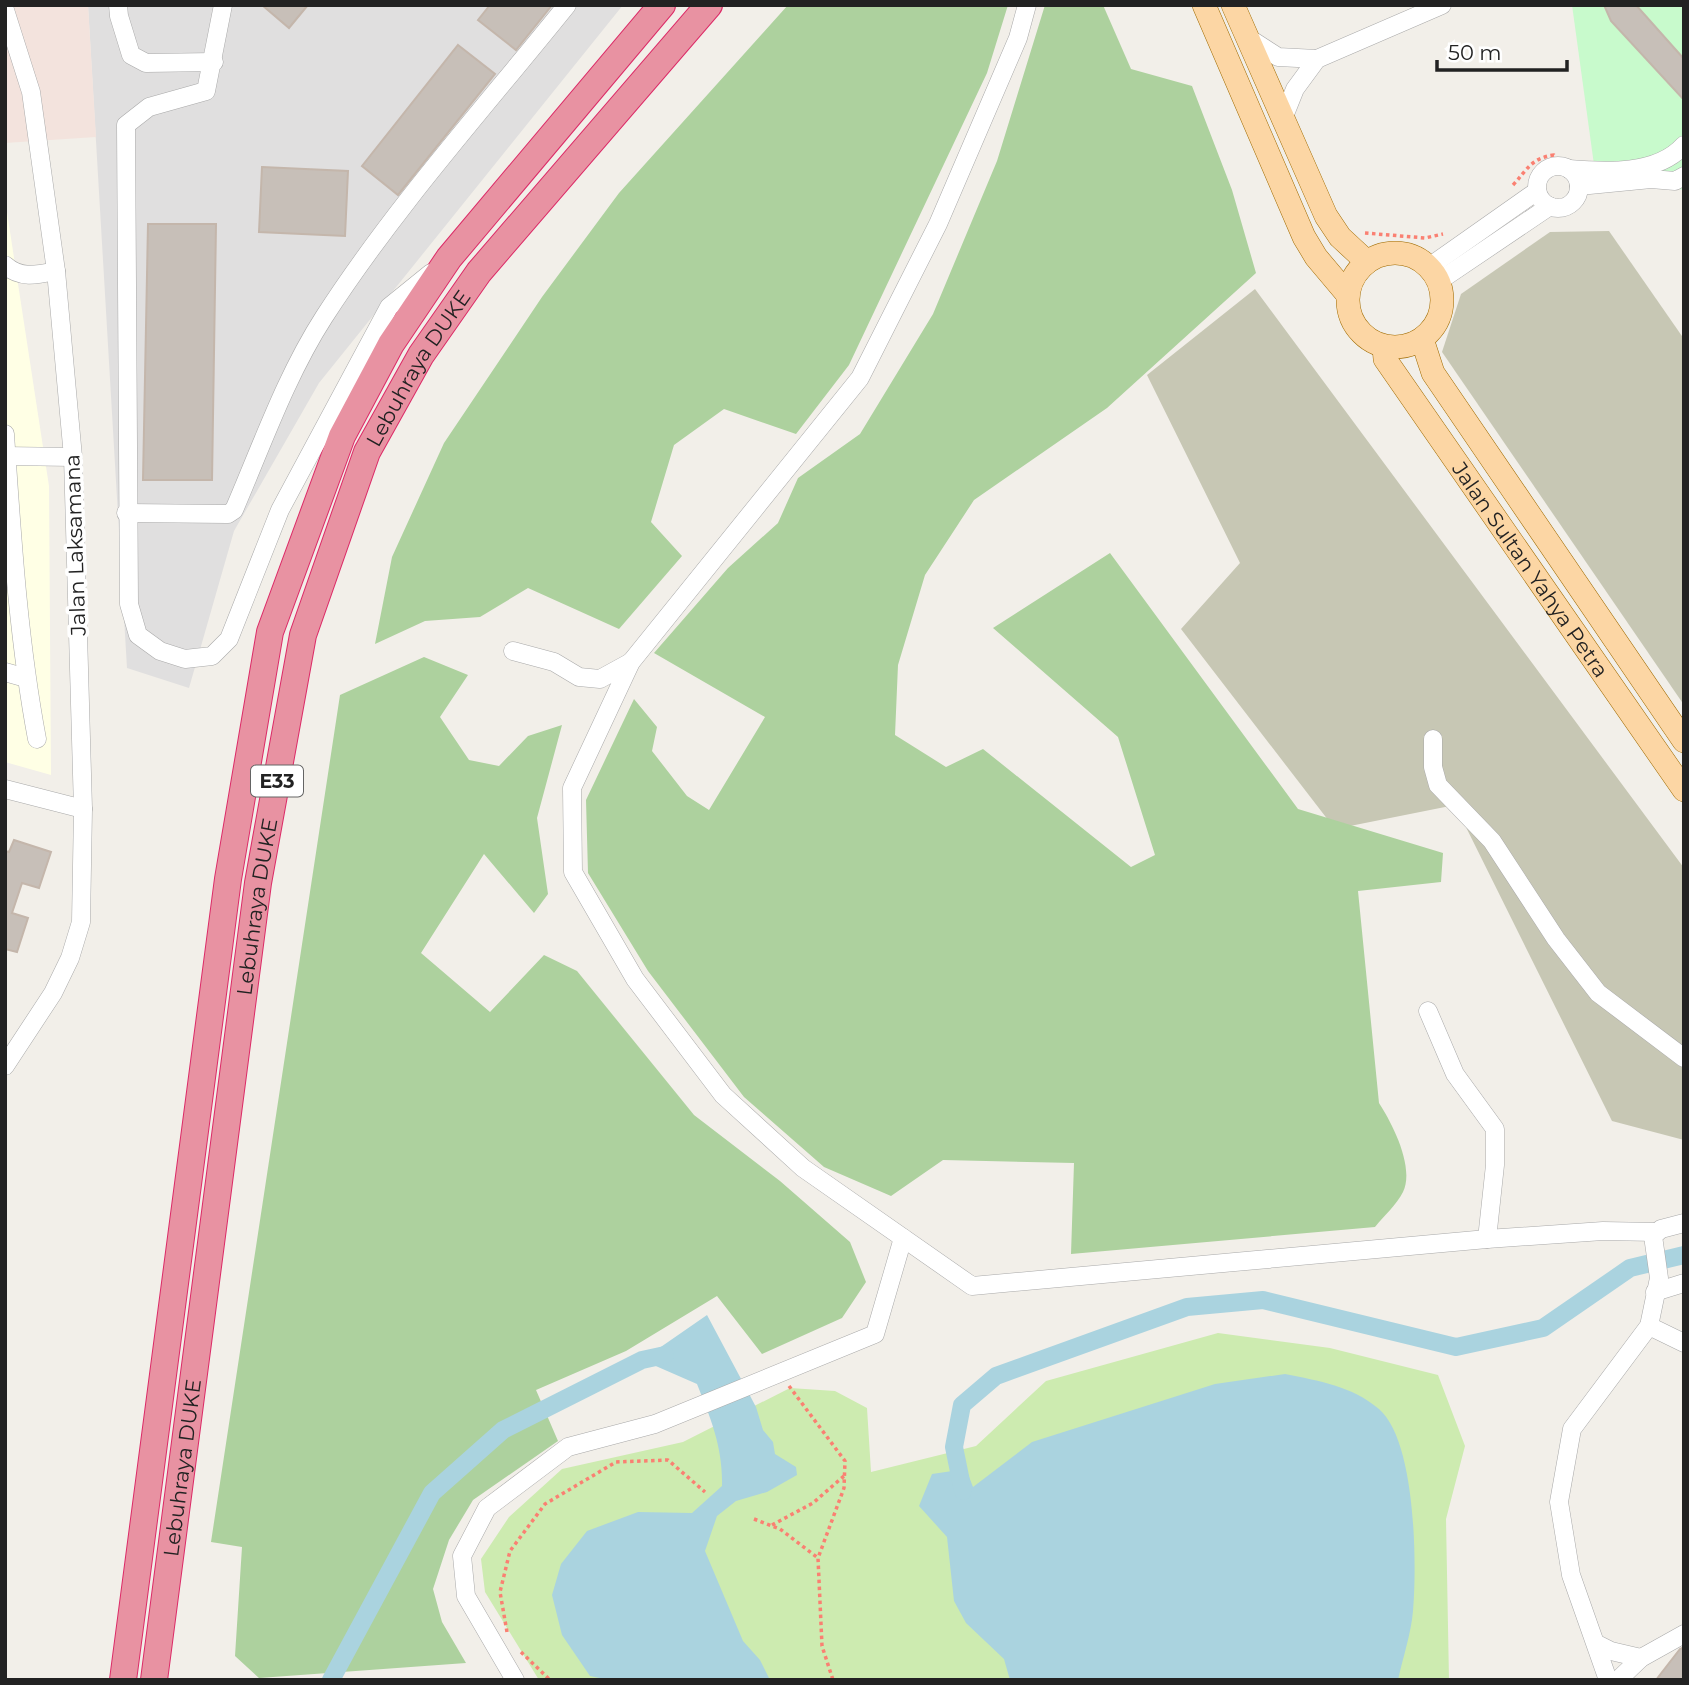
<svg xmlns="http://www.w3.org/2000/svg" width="1689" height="1685" font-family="Montserrat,sans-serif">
	<rect width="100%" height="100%" fill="#f2efe9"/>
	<path fill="#e0dfdf" d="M 88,5 L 623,5 L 319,383 L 234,531 L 189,688 L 127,668 Z"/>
	<path fill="#ffffe5" d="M 5,199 L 49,486 L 51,775 L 5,762 Z"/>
	<path fill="#f3e3dd" d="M 5,5 L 88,5 L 96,137 L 5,143 Z"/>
	<g fill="#c7c7b4">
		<path d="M 1609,231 L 1684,339 L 1684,705 L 1442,352 L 1461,294 L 1550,232 Z"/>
		<path d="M 1255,289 L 1684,868 L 1684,1140 L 1612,1121 L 1455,805 L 1335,829 L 1181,629 L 1240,563 L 1147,375 Z"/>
	</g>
	<path fill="#cdebb0" d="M 1218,1333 L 1330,1348 L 1438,1375 L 1465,1446 L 1446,1519 L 1449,1680 L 539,1680 L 485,1592 L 481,1559 L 509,1517 L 562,1469 L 683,1442 L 790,1388 L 835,1391 L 867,1408 L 871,1472 L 976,1446 L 1046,1381 Z"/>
	<g fill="#add19e">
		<path d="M 788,5 L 1008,5 L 987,73 L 849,365 L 796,434 L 724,409 L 674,445 L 651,522 L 682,556 L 619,629 L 528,588 L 480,617 L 425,621 L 375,644 L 392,557 L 444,443 L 542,297 L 619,193 Z"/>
		<path d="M 1045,5 L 1103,5 L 1131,69 L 1192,86 L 1232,190 L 1256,273 L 1107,408 L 974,500 L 925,575 L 898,665 L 895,735 L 946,767 L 983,749 L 1131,867 L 1155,855 L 1118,737 L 993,628 L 1110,553 L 1298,809 L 1443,853 L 1441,882 L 1358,891 L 1379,1103 C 1392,1123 1415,1167 1403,1192 C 1397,1204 1384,1216 1375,1227 L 1071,1254 L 1074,1163 L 943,1160 L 891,1196 L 824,1167 L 744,1097 L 648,971 L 588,873 L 586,800 L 634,699 L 657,727 L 652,751 L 687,796 L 709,810 L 765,717 L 654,653 L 728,568 L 778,523 L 798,478 L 860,434 L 933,314 L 997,161 Z"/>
		<path d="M 424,657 L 468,675 L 440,717 L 469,760 L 499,766 L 528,736 L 562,725 L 537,818 L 548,894 L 534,913 L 484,854 L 421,953 L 490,1012 L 544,955 L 577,971 L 694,1115 L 780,1181 L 850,1242 L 866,1282 L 842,1318 L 762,1354 L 717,1296 L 626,1351 L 536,1390 L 558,1441 L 473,1500 L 449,1540 L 433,1589 L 442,1622 L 466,1663 L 259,1678 L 235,1656 L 242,1547 L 211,1542 L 340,695 Z"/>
	</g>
	<path fill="#c8facc" d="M 1572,5 L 1684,5 L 1684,190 L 1595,172 Z"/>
	<g fill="#aad3df">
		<path d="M 707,1315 L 756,1407 L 763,1430 L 773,1442 L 775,1454 L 796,1467 L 797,1475 L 767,1492 L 736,1501 L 717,1516 L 705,1551 L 743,1641 L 760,1660 L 770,1680 L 609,1680 L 590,1676 L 562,1635 L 552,1595 L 561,1564 L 587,1531 L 638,1512 L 692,1513 L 722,1486 C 723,1448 711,1419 697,1384 L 642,1360 Z"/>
		<path d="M 1285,1374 C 1319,1381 1352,1386 1379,1409 C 1416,1441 1417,1564 1413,1611 C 1411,1634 1403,1657 1398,1680 L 1010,1680 L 1004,1659 L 966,1623 L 954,1601 L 947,1537 L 919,1506 L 932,1474 L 966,1469 L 973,1487 L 1032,1442 L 1215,1384 Z"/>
	</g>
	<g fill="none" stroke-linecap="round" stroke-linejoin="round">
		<g stroke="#aad3df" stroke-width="18">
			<path d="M 963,1491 L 954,1447 L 962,1405 L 996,1376 L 1187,1307 L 1263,1300 L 1456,1347 L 1543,1328 L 1630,1268 L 1684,1255"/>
			<path d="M 331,1680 L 432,1493 L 503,1430 L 642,1360 L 665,1355"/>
		</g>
	</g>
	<g fill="#c7bfb8" stroke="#c4b6ab" stroke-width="2">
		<path d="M 262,5 L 308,5 L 289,28 Z"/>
		<path d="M 490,5 L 552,5 L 516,50 L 478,20 Z"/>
		<path d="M 1604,5 L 1636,5 L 1684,59 L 1684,100 L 1611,21 Z"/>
		<path d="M 458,45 L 495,74 L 398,195 L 362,166 Z"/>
		<path d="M 262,167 L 348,171 L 345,236 L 259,232 Z"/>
		<path d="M 148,224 L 216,224 L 212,480 L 143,480 Z"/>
		<path d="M 14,840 L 51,852 L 39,888 L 22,883 L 12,913 L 28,918 L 17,952 L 5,949 L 5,851 L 9,852 Z"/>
		<path d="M 1684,1647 L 1684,1680 L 1656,1680 L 1680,1649 Z"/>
	</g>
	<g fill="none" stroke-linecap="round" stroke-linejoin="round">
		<defs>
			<g id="minor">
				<path d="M 118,5 L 119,16 L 131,55 L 146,63 L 214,62"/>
				<path d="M 223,5 L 206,91 L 149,107 L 126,125 L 129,604 L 138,635 L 160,651 L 185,659 L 212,656 L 229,639 L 280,510 L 389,307 L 431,273"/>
				<path d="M 1027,5 L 1018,38 L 938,224 L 860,378 L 631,662 L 572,788 L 573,872 L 635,979 L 723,1095 L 803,1168 L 972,1286 L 1487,1239 L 1603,1231 L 1656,1232"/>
				<path d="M 5,10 L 31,92 L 56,271 L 73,457 L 83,809 L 81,922 L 70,958 L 53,993 L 5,1066"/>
				<path d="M 1247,37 L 1278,57 L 1317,59"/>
				<path d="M 1283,119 L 1295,89 L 1317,59 L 1442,5"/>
				<circle cx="1558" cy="187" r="21"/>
				<path d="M 1569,169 C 1606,172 1657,175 1684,145"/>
				<path d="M 1579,186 L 1651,179 L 1675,181 L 1684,176"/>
				<path d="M 5,265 C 20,279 37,275 56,271"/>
				<path d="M 1429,267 L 1537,191"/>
				<path d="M 1439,281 L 1550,206"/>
				<path d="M 5,434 C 12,536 18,638 37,739"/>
				<path d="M 5,456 L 73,457"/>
				<path d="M 126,513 L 228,514 L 234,510 C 262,445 286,376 324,317 C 395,207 485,107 567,5"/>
				<path d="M 513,651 L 554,662 L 579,677 L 600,679 L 631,662"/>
				<path d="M 5,672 L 26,678"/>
				<path d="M 1433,739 L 1433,767 L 1438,785 L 1492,841 L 1556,939 L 1598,993 L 1684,1058"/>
				<path d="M 5,789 L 83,809"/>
				<path d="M 1428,1011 L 1455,1074 L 1495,1129 L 1495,1165 L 1487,1239"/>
				<path d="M 1655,1292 L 1684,1283"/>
				<path d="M 1649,1326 L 1684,1343"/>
				<path d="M 1597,1644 L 1611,1651 L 1641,1658"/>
				<path d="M 515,1680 L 466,1596 L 462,1556 L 487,1508 L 568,1447 L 655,1424 L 875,1334 L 903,1238"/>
				<path d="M 1608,1680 L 1571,1575 L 1559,1502 L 1572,1429 L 1649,1326 L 1659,1278 L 1653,1236 L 1661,1229 L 1684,1223"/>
				<path d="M 1618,1680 L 1641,1658 L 1684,1634"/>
			</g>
			<g id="major">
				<path d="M 1204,5 L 1304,237 L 1316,257 L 1348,295"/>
				<path d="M 1233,5 L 1326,216 L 1340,237 L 1367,262"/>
				<circle cx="1395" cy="300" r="47"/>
				<path d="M 1422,339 L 1433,373 L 1684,741"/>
				<path id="s1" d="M 1384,347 L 1385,359 L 1684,790"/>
			</g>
			<g id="highway">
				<path d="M 123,1680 L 228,879 L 270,632 L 342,436 L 391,344 L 449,258 L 662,5"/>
				<path id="s2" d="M 154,1680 L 258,883 L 303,635 L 367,452 L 421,355 L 479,272 L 709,5"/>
			</g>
		</defs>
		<use href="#minor" stroke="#a9a9a9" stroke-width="19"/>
		<use href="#major" stroke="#a06b00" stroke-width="24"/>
		<use href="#highway" stroke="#dc2a67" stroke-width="28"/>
		<g stroke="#fa8072" stroke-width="3.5" stroke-dasharray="3.5 3.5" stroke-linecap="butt">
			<path d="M 1513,185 C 1527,170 1531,158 1554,155 L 1557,159"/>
			<path d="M 1365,233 L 1425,238 L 1443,234"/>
			<path d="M 789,1386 L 845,1461 L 844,1488 L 818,1558 L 822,1646 L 833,1680"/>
			<path d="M 754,1519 L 780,1529 L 818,1558"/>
			<path d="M 772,1525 L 813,1503 L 844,1476"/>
			<path d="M 507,1632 L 500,1592 L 510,1551 L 545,1504 L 616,1462 L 668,1460 L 705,1492"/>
			<path d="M 521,1652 L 550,1680"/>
		</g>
		<use href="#minor" stroke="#fff" stroke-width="18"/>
		<use href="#major" stroke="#fcd6a4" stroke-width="23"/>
		<use href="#highway" stroke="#e892a2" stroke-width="26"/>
	</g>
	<g text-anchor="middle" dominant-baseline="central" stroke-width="7" stroke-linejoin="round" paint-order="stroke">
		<rect fill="#fff" stroke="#646464" stroke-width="2" x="251" y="765.5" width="52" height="31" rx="5"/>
		<g font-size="19" font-weight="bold" fill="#222">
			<text x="277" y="781">E33</text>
		</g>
		<g font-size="21" fill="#222" stroke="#fff">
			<text stroke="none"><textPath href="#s2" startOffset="1348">Lebuhraya DUKE</textPath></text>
			<text transform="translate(75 545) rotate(-92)">Jalan Laksamana</text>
			<text stroke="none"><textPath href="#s1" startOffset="268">Jalan Sultan Yahya Petra</textPath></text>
			<text stroke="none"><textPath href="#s2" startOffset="780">Lebuhraya DUKE</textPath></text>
			<text stroke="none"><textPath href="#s2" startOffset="214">Lebuhraya DUKE</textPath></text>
		</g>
	</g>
	<rect width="1689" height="1685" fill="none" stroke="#222222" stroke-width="14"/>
	<path d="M1437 60v10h130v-10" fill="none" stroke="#222222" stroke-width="3.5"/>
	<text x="1448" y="60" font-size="21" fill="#222222" stroke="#ffffff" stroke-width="5" paint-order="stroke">50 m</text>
</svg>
